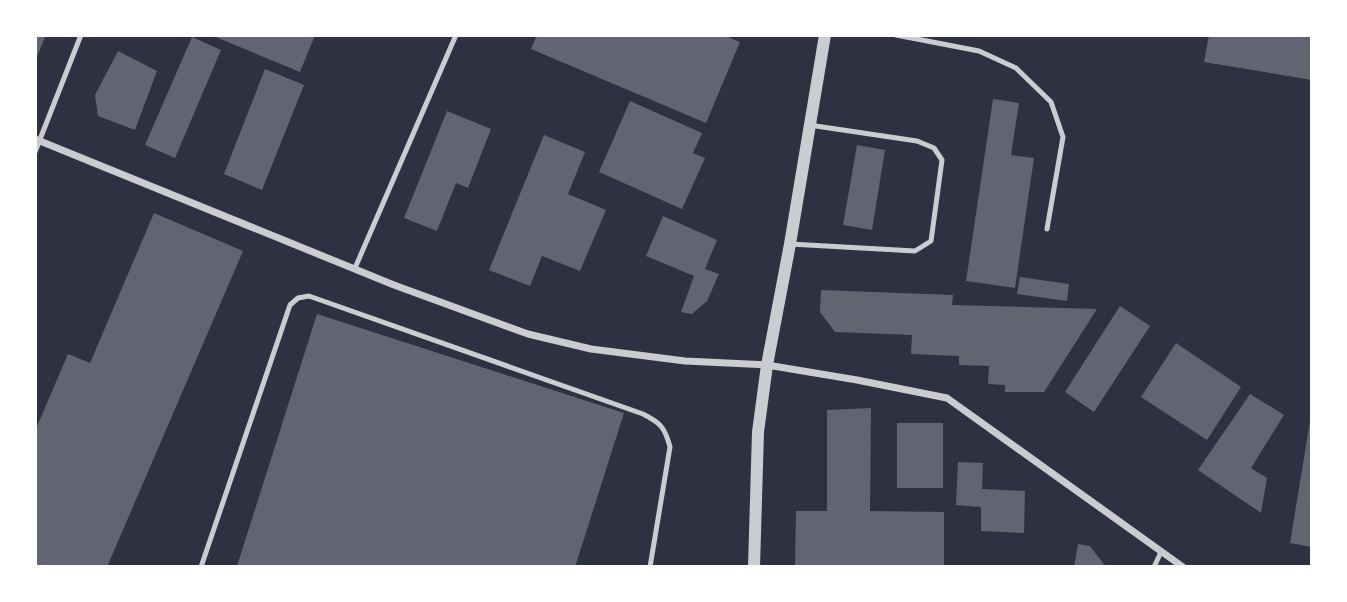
<svg xmlns="http://www.w3.org/2000/svg" width="1347" height="602" font-family="Poppins,sans-serif">
	<rect width="100%" height="100%" fill="#2d3142"/>
	<g fill="#626471">
		<path d="M 35,35 L 46,35 L 35,61 Z"/>
		<path d="M 211,35 L 315,35 L 300,72 Z"/>
		<path d="M 537,35 L 723,35 L 740,42 L 706,123 L 531,49 Z"/>
		<path d="M 1209,35 L 1312,35 L 1312,80 L 1204,62 Z"/>
		<path d="M 192,37 L 221,50 L 175,158 L 145,145 Z"/>
		<path d="M 118,51 L 157,71 L 135,130 L 98,116 L 95,95 Z"/>
		<path d="M 265,69 L 304,85 L 262,190 L 224,174 Z"/>
		<path d="M 993,99 L 1019,103 L 1011,155 L 1034,158 L 1015,288 L 966,281 Z"/>
		<path d="M 630,101 L 702,133 L 693,153 L 705,158 L 682,209 L 599,172 Z"/>
		<path d="M 447,111 L 491,129 L 468,188 L 456,183 L 437,231 L 404,218 Z"/>
		<path d="M 544,135 L 585,152 L 568,194 L 606,210 L 580,271 L 542,256 L 530,286 L 489,270 Z"/>
		<path d="M 857,145 L 885,150 L 872,230 L 843,225 Z"/>
		<path d="M 154,213 L 243,251 L 107,567 L 35,567 L 35,431 L 68,354 L 90,363 Z"/>
		<path d="M 663,216 L 717,240 L 705,269 L 719,274 L 707,301 L 692,314 L 681,312 L 694,276 L 646,256 Z"/>
		<path d="M 1020,277 L 1069,284 L 1067,301 L 1017,294 Z"/>
		<path d="M 821,290 L 953,295 L 952,305 L 1097,309 L 1044,392 L 1005,392 L 1005,385 L 988,384 L 989,366 L 959,365 L 959,356 L 911,354 L 912,335 L 835,332 L 820,312 Z"/>
		<path d="M 1120,306 L 1150,326 L 1094,412 L 1065,392 Z"/>
		<path d="M 317,314 L 624,413 L 575,567 L 241,567 L 237,566 Z"/>
		<path d="M 1176,343 L 1241,387 L 1207,440 L 1141,397 Z"/>
		<path d="M 1250,394 L 1284,415 L 1251,468 L 1267,478 L 1261,513 L 1198,470 Z"/>
		<path d="M 871,408 L 870,511 L 944,512 L 944,567 L 795,567 L 796,511 L 827,511 L 827,410 Z"/>
		<path d="M 1310,421 L 1312,422 L 1312,547 L 1290,543 Z"/>
		<rect x="897" y="423" width="46" height="65"/>
		<path d="M 958,462 L 983,463 L 982,489 L 1025,491 L 1024,533 L 981,531 L 981,507 L 956,505 Z"/>
		<path d="M 1078,544 L 1090,546 L 1106,567 L 1074,567 Z"/>
	</g>
	<g fill="none" stroke-linecap="round" stroke-linejoin="round">
		<g stroke="#caccd0" stroke-width="5">
			<path d="M 896,35 L 979,51 L 1016,68 L 1051,102 L 1063,137 L 1047,229"/>
			<path d="M 35,152 L 81,35"/>
			<path d="M 790,244 L 915,251 L 931,241 L 942,160 L 934,148 L 917,141 L 809,125"/>
			<path d="M 355,268 L 456,35"/>
			<path d="M 201,567 L 290,305 L 298,298 L 309,296 L 643,414 C 661,423 665,428 670,447 L 650,567"/>
			<path d="M 1154,567 L 1161,552"/>
		</g>
		<path stroke="#caccd0" stroke-width="7" d="M 35,139 L 394,285 L 528,334 L 591,349 L 685,361 L 767,365 L 857,380 L 947,398 L 1183,567"/>
		<path stroke="#caccd0" stroke-width="12" d="M 754,567 L 758,432 L 767,365 L 790,244 L 825,35"/>
	</g>
	<rect width="1347" height="602" fill="none" stroke="#ffffff" stroke-width="74"/>
</svg>
